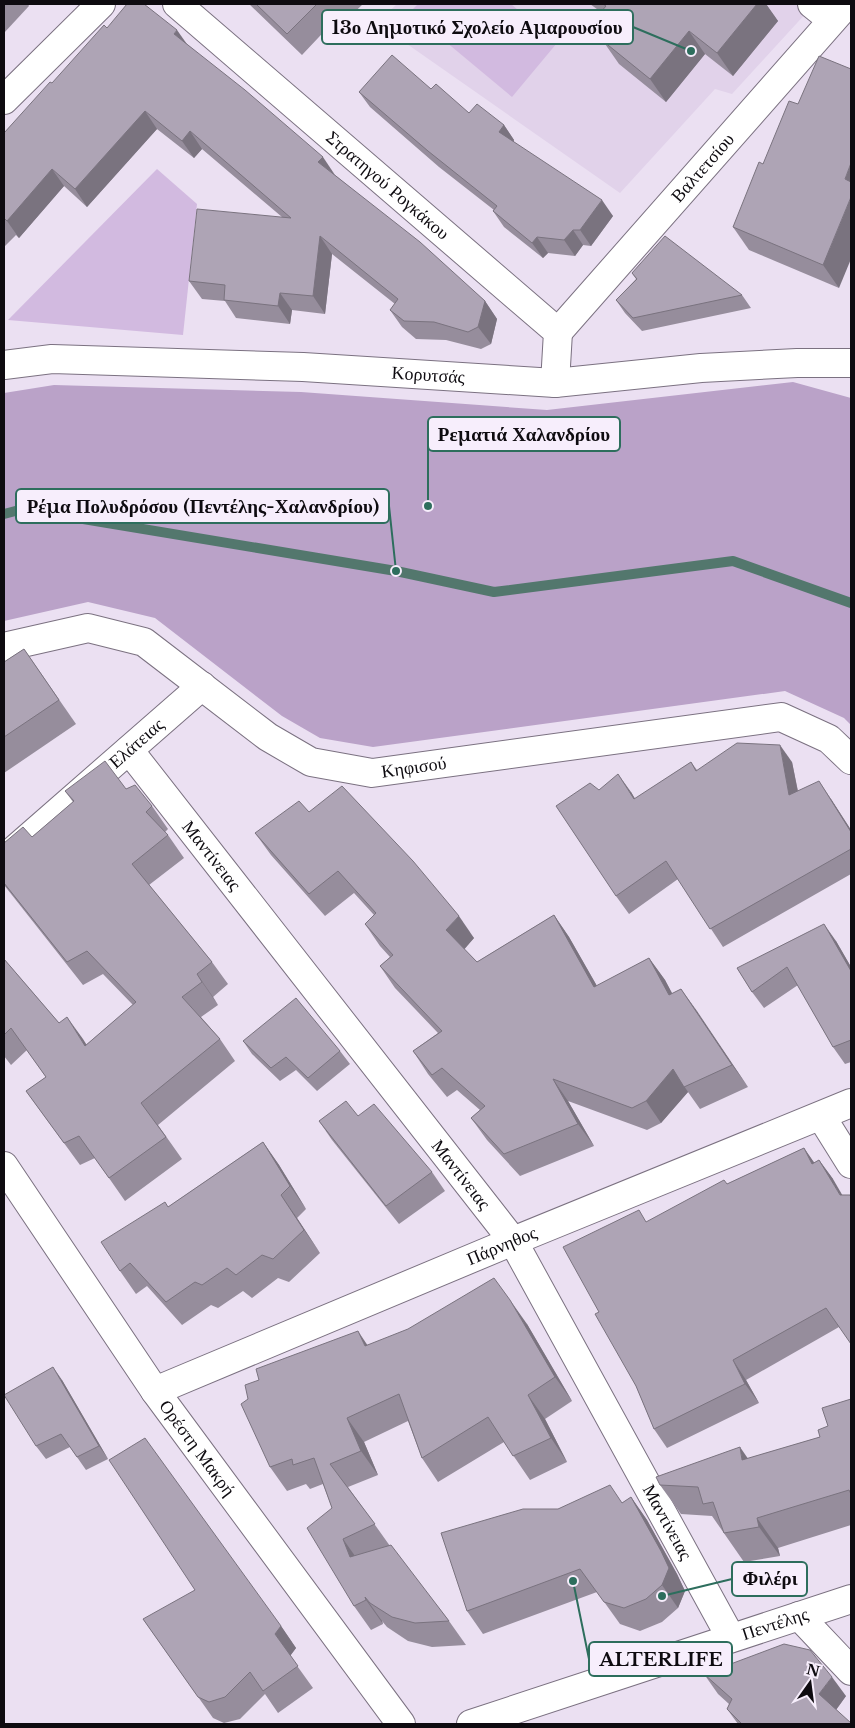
<svg xmlns="http://www.w3.org/2000/svg" width="855" height="1728" font-family="'Libre Baskerville',serif">
	<rect width="100%" height="100%" fill="#ebe0f2"/>
	<path fill="#e1d2ea" d="M 397,4 L 799,4 L 808,11 L 732,94 L 715,89 L 620,193 L 377,23 Z"/>
	<g fill="#d2bae0">
		<path d="M 418,4 L 511,4 L 557,43 L 512,97 L 410,12 Z"/>
		<path d="M 157,169 L 197,204 L 183,335 L 8,320 Z"/>
	</g>
	<path fill="#baa2c8" d="M 793,382 L 851,398 L 851,725 L 844,718 L 785,691 L 373,747 L 320,738 L 282,716 L 155,618 L 88,602 L 4,621 L 4,393 L 54,385 L 301,392 L 547,410 Z"/>
	<g fill="none" stroke-linecap="round" stroke-linejoin="round">
		<path stroke="#53776d" stroke-width="10" d="M 4,514 L 23,509 L 396,571 L 494,592 L 733,561 L 851,603"/>
		<defs>
			<g id="minor">
				<path id="s1" d="M 177,4 L 558,332 L 555,383"/>
				<path d="M 812,4 L 832,20"/>
				<path d="M 4,100 L 101,4"/>
				<path id="s2" d="M 558,332 L 847,4"/>
				<path id="s3" d="M 4,365 L 52,359 L 303,367 L 555,383 L 701,368 L 797,363 L 851,363"/>
				<path id="s4" d="M 4,647 L 88,628 L 144,642 L 268,737 L 311,762 L 372,773 L 781,717 L 829,739 L 851,760"/>
				<path id="s5" d="M 129,750 L 513,1241 L 731,1638"/>
				<path id="s6" d="M 4,859 L 202,686"/>
				<path d="M 821,1116 L 851,1164"/>
				<path id="s7" d="M 4,1166 L 155,1391 L 401,1724"/>
				<path id="s8" d="M 155,1391 L 513,1241 L 851,1103"/>
				<path d="M 799,1616 L 851,1671"/>
			</g>
			<g id="secondary">
				<path id="s9" d="M 471,1724 L 851,1599"/>
			</g>
		</defs>
		<use href="#minor" stroke="#7b7181" stroke-width="30"/>
		<use href="#secondary" stroke="#7b7181" stroke-width="30"/>
		<use href="#minor" stroke="#fff" stroke-width="28"/>
		<use href="#secondary" stroke="#fff" stroke-width="28"/>
	</g>
	<g fill="#968d9c">
		<path d="M 4,4 L 28,4 L 29,6 L 4,33 Z"/>
		<path d="M 249,4 L 363,4 L 341,25 L 335,20 L 302,55 Z"/>
		<path d="M 590,4 L 766,4 L 778,21 L 733,76 L 705,54 L 666,102 L 619,64 L 603,41 L 611,30 L 600,13 L 601,12 Z"/>
		<path d="M 107,28 L 188,45 L 335,175 L 485,301 L 497,319 L 491,344 L 481,349 L 446,340 L 416,339 L 402,327 L 390,310 L 395,304 L 332,254 L 325,314 L 292,310 L 290,324 L 236,318 L 225,301 L 202,299 L 189,281 L 282,217 L 202,149 L 194,158 L 157,129 L 87,207 L 64,186 L 19,238 L 16,235 L 4,247 L 4,133 Z"/>
		<path d="M 431,89 L 469,113 L 504,125 L 514,140 L 514,142 L 613,216 L 591,246 L 583,245 L 575,256 L 548,253 L 543,258 L 504,227 L 493,211 L 494,210 L 439,167 L 370,107 L 359,92 Z"/>
		<path d="M 798,104 L 839,288 L 749,250 L 733,227 L 763,164 Z"/>
		<path d="M 632,273 L 742,295 L 751,308 L 642,331 L 625,313 L 616,300 L 636,279 Z"/>
		<path d="M 24,649 L 76,724 L 4,773 L 4,662 Z"/>
		<path d="M 691,762 L 697,770 L 792,762 L 798,791 L 831,799 L 851,830 L 851,874 L 723,947 L 678,879 L 629,914 L 616,896 L 599,790 L 631,792 L 635,799 Z"/>
		<path d="M 126,789 L 152,806 L 168,829 L 165,832 L 168,835 L 184,858 L 149,885 L 212,962 L 228,984 L 213,997 L 218,1005 L 201,1017 L 220,1039 L 235,1061 L 158,1125 L 182,1159 L 125,1201 L 95,1158 L 80,1165 L 26,1091 L 46,1077 L 27,1050 L 11,1065 L 4,1056 L 4,959 L 59,1023 L 86,1045 L 133,1005 L 103,974 L 83,985 L 4,885 L 4,843 L 32,837 L 73,802 L 65,791 Z"/>
		<path d="M 309,812 L 474,938 L 464,949 L 477,962 L 554,915 L 569,937 L 597,986 L 649,958 L 665,980 L 672,994 L 681,989 L 748,1087 L 700,1109 L 688,1092 L 661,1123 L 647,1130 L 568,1101 L 594,1146 L 520,1176 L 487,1140 L 471,1118 L 480,1110 L 457,1090 L 447,1097 L 428,1074 L 413,1051 L 438,1033 L 395,988 L 380,966 L 390,957 L 380,946 L 365,924 L 374,915 L 354,893 L 325,916 L 271,855 L 255,833 Z"/>
		<path d="M 836,941 L 851,967 L 851,1062 L 845,1064 L 833,1047 L 798,985 L 764,1008 L 752,992 L 737,968 Z"/>
		<path d="M 243,1041 L 340,1051 L 350,1064 L 317,1091 L 296,1070 L 280,1081 L 252,1054 Z"/>
		<path d="M 358,1116 L 432,1172 L 445,1191 L 399,1224 L 332,1140 L 319,1121 Z"/>
		<path d="M 263,1142 L 279,1165 L 306,1209 L 297,1218 L 320,1253 L 289,1282 L 278,1278 L 252,1298 L 243,1291 L 218,1308 L 211,1305 L 182,1325 L 147,1286 L 136,1294 L 120,1271 L 168,1207 Z"/>
		<path d="M 804,1148 L 814,1163 L 819,1160 L 833,1179 L 839,1327 L 746,1380 L 759,1403 L 667,1448 L 654,1429 L 636,1386 L 599,1312 L 727,1184 Z"/>
		<path d="M 527,1324 L 572,1401 L 545,1419 L 567,1462 L 530,1480 L 504,1442 L 438,1482 L 422,1458 L 408,1421 L 364,1442 L 378,1475 L 348,1487 L 390,1546 L 449,1621 L 466,1645 L 432,1647 L 408,1641 L 387,1627 L 382,1621 L 383,1624 L 371,1630 L 354,1606 L 332,1508 L 323,1484 L 310,1489 L 306,1484 L 287,1491 L 270,1467 L 367,1345 Z"/>
		<path d="M 62,1380 L 108,1459 L 86,1470 L 70,1447 L 46,1459 L 36,1446 Z"/>
		<path d="M 851,1399 L 851,1525 L 778,1548 L 780,1556 L 744,1562 L 712,1516 L 681,1514 L 660,1485 L 820,1437 Z"/>
		<path d="M 631,1497 L 647,1520 L 677,1574 L 685,1591 L 678,1608 L 662,1622 L 640,1631 L 620,1624 L 597,1592 L 483,1634 L 467,1611 L 558,1509 L 622,1503 Z"/>
		<path d="M 143,1619 L 281,1626 L 296,1648 L 290,1656 L 313,1688 L 278,1713 L 265,1694 L 240,1719 L 224,1723 L 213,1718 Z"/>
		<path d="M 704,1674 L 846,1696 L 836,1710 L 851,1724 L 738,1724 L 727,1709 L 729,1704 L 718,1694 Z"/>
	</g>
	<g fill="#7a737f">
		<path d="M 757,4 L 766,4 L 778,21 L 733,76 L 717,53 Z"/>
		<path d="M 177,30 L 189,47 L 174,34 Z"/>
		<path d="M 689,31 L 705,54 L 666,102 L 650,79 Z"/>
		<path d="M 145,111 L 157,129 L 87,207 L 75,189 Z"/>
		<path d="M 504,125 L 514,140 L 509,147 L 499,132 Z"/>
		<path d="M 190,131 L 202,149 L 194,158 L 182,141 Z"/>
		<path d="M 323,157 L 335,175 L 318,162 Z"/>
		<path d="M 851,163 L 851,188 L 845,179 Z"/>
		<path d="M 52,169 L 64,186 L 19,238 L 7,221 Z"/>
		<path d="M 851,197 L 851,259 L 839,288 L 823,265 Z"/>
		<path d="M 602,200 L 613,216 L 591,246 L 580,230 Z"/>
		<path d="M 573,230 L 583,245 L 575,256 L 564,240 Z"/>
		<path d="M 320,236 L 332,254 L 325,314 L 313,296 Z"/>
		<path d="M 537,237 L 548,253 L 543,258 L 532,243 Z"/>
		<path d="M 280,293 L 292,310 L 290,324 L 278,306 Z"/>
		<path d="M 485,301 L 497,319 L 491,344 L 478,327 Z"/>
		<path d="M 780,745 L 792,762 L 802,813 L 789,795 Z"/>
		<path d="M 618,774 L 631,792 L 646,817 L 634,799 Z"/>
		<path d="M 819,781 L 831,799 L 851,830 L 851,832 Z"/>
		<path d="M 554,915 L 569,937 L 610,1009 L 594,987 Z"/>
		<path d="M 459,916 L 474,938 L 462,952 L 446,930 Z"/>
		<path d="M 824,924 L 836,941 L 851,967 L 851,971 Z"/>
		<path d="M 649,958 L 665,980 L 685,1017 L 669,995 Z"/>
		<path d="M 197,974 L 213,997 L 218,1005 L 202,982 Z"/>
		<path d="M 681,989 L 697,1011 L 748,1087 L 732,1065 Z"/>
		<path d="M 67,1017 L 83,1039 L 101,1068 L 85,1046 Z"/>
		<path d="M 673,1069 L 688,1092 L 661,1123 L 646,1101 Z"/>
		<path d="M 553,1079 L 568,1101 L 594,1146 L 578,1124 Z"/>
		<path d="M 263,1142 L 279,1165 L 306,1209 L 290,1186 Z"/>
		<path d="M 804,1148 L 818,1168 L 812,1164 Z"/>
		<path d="M 819,1160 L 833,1179 L 851,1210 L 840,1195 Z"/>
		<path d="M 281,1195 L 297,1218 L 320,1253 L 304,1230 Z"/>
		<path d="M 510,1300 L 527,1324 L 572,1401 L 555,1377 Z"/>
		<path d="M 358,1331 L 374,1355 L 365,1346 Z"/>
		<path d="M 733,1360 L 746,1380 L 759,1403 L 745,1384 Z"/>
		<path d="M 53,1367 L 62,1380 L 108,1459 L 99,1446 Z"/>
		<path d="M 528,1395 L 545,1419 L 567,1462 L 551,1438 Z"/>
		<path d="M 347,1418 L 364,1442 L 378,1475 L 361,1451 Z"/>
		<path d="M 740,1447 L 760,1476 L 742,1460 Z"/>
		<path d="M 631,1497 L 647,1520 L 677,1574 L 685,1591 L 678,1608 L 662,1585 Z"/>
		<path d="M 757,1518 L 778,1548 L 780,1556 L 759,1527 Z"/>
		<path d="M 343,1539 L 360,1563 L 350,1557 Z"/>
		<path d="M 365,1597 L 382,1621 L 383,1624 L 366,1600 Z"/>
		<path d="M 281,1626 L 296,1648 L 290,1656 L 275,1634 Z"/>
		<path d="M 832,1677 L 846,1696 L 833,1714 L 819,1694 Z"/>
	</g>
	<g fill="#aea4b5" stroke="#7a737f">
		<path d="M 127,4 L 144,4 L 177,30 L 174,34 L 245,90 L 323,157 L 318,162 L 420,242 L 485,301 L 478,327 L 468,332 L 434,322 L 404,321 L 390,310 L 398,299 L 320,236 L 313,296 L 280,293 L 278,306 L 224,300 L 225,285 L 189,281 L 197,209 L 291,218 L 190,131 L 182,141 L 145,111 L 75,189 L 52,169 L 7,221 L 4,218 L 4,133 L 50,82 L 52,83 L 104,25 L 107,28 Z"/>
		<path d="M 256,4 L 317,4 L 287,34 Z"/>
		<path d="M 603,4 L 757,4 L 717,53 L 689,31 L 650,79 L 603,41 L 615,25 L 600,13 L 606,6 Z"/>
		<path d="M 392,55 L 431,89 L 436,84 L 469,113 L 477,104 L 504,125 L 499,132 L 602,200 L 580,230 L 573,230 L 564,240 L 537,237 L 532,243 L 493,211 L 497,206 L 428,151 L 359,92 Z"/>
		<path d="M 819,56 L 851,69 L 851,163 L 845,179 L 851,182 L 851,197 L 823,265 L 733,227 L 759,162 L 763,164 L 789,101 L 798,104 Z"/>
		<path d="M 665,236 L 742,295 L 633,318 L 616,300 L 637,279 L 632,273 Z"/>
		<path d="M 24,649 L 59,700 L 4,737 L 4,662 Z"/>
		<path d="M 737,743 L 780,745 L 789,795 L 819,781 L 851,832 L 851,849 L 710,929 L 666,861 L 616,896 L 556,806 L 590,783 L 599,790 L 618,774 L 634,799 L 691,762 L 696,771 Z"/>
		<path d="M 105,761 L 126,789 L 135,785 L 152,806 L 146,812 L 168,835 L 132,864 L 212,962 L 197,974 L 202,982 L 182,997 L 220,1039 L 141,1103 L 166,1137 L 109,1178 L 79,1136 L 64,1143 L 26,1091 L 46,1077 L 11,1028 L 4,1035 L 4,959 L 59,1023 L 67,1017 L 85,1046 L 136,1002 L 87,951 L 67,962 L 4,883 L 4,843 L 23,827 L 32,837 L 74,801 L 65,791 Z"/>
		<path d="M 342,786 L 413,861 L 459,916 L 446,930 L 477,962 L 554,915 L 594,987 L 649,958 L 669,995 L 681,989 L 732,1065 L 684,1087 L 673,1069 L 646,1101 L 632,1108 L 553,1079 L 578,1124 L 504,1154 L 471,1118 L 485,1106 L 442,1068 L 432,1075 L 413,1051 L 442,1031 L 380,966 L 393,955 L 365,924 L 376,913 L 338,871 L 309,894 L 255,833 L 299,801 L 309,812 Z"/>
		<path d="M 824,924 L 851,971 L 851,1040 L 833,1047 L 787,967 L 752,992 L 737,968 Z"/>
		<path d="M 296,998 L 340,1051 L 308,1078 L 286,1057 L 271,1068 L 243,1041 Z"/>
		<path d="M 346,1101 L 358,1116 L 374,1104 L 432,1172 L 386,1206 L 319,1121 Z"/>
		<path d="M 263,1142 L 290,1186 L 281,1195 L 304,1230 L 273,1259 L 262,1255 L 236,1275 L 227,1268 L 202,1285 L 195,1282 L 166,1302 L 130,1263 L 120,1271 L 101,1242 L 165,1202 L 168,1207 Z"/>
		<path d="M 804,1148 L 812,1164 L 819,1160 L 840,1195 L 850,1195 L 851,1197 L 851,1344 L 826,1308 L 733,1360 L 745,1384 L 654,1429 L 636,1386 L 595,1314 L 599,1312 L 563,1247 L 639,1210 L 646,1222 L 724,1180 L 727,1184 Z"/>
		<path d="M 494,1278 L 510,1300 L 555,1377 L 528,1395 L 551,1438 L 513,1456 L 488,1417 L 422,1458 L 399,1394 L 347,1418 L 361,1451 L 330,1464 L 375,1524 L 343,1539 L 350,1557 L 391,1545 L 449,1621 L 415,1623 L 392,1617 L 370,1603 L 365,1597 L 366,1600 L 354,1606 L 307,1528 L 332,1508 L 314,1458 L 293,1465 L 292,1459 L 270,1467 L 241,1404 L 248,1399 L 245,1385 L 259,1380 L 256,1369 L 358,1331 L 365,1346 L 408,1329 Z"/>
		<path d="M 53,1367 L 99,1446 L 77,1457 L 61,1434 L 36,1446 L 4,1395 Z"/>
		<path d="M 851,1399 L 851,1494 L 849,1490 L 757,1518 L 759,1527 L 724,1533 L 713,1502 L 703,1504 L 698,1487 L 660,1485 L 656,1477 L 740,1447 L 742,1460 L 820,1437 L 818,1430 L 828,1426 L 822,1408 Z"/>
		<path d="M 145,1438 L 281,1626 L 275,1634 L 298,1666 L 263,1691 L 250,1672 L 225,1697 L 209,1702 L 198,1697 L 143,1619 L 195,1590 L 109,1460 Z"/>
		<path d="M 610,1485 L 622,1503 L 631,1497 L 661,1551 L 669,1568 L 662,1585 L 646,1599 L 624,1608 L 604,1602 L 580,1569 L 467,1611 L 441,1533 L 523,1509 L 558,1509 Z"/>
		<path d="M 784,1644 L 810,1650 L 832,1677 L 819,1694 L 851,1723 L 851,1724 L 739,1724 L 741,1723 L 727,1709 L 732,1699 L 704,1674 Z"/>
	</g>
	<g text-anchor="middle" dominant-baseline="central" stroke-width="5" stroke-linejoin="round" paint-order="stroke">
		<g font-size="18" fill="#0e0b10" stroke="#f7eefc">
			<text stroke="none"><textPath href="#s2" startOffset="219">Βαλτετσίου</textPath></text>
			<text stroke="none"><textPath href="#s1" startOffset="278">Στρατηγού Ρογκάκου</textPath></text>
			<text stroke="none"><textPath href="#s3" startOffset="425">Κορυτσάς</textPath></text>
			<text stroke="none"><textPath href="#s6" startOffset="176">Ελάτειας</textPath></text>
			<text stroke="none"><textPath href="#s4" startOffset="454">Κηφισού</textPath></text>
			<text stroke="none"><textPath href="#s5" startOffset="134">Μαντίνειας</textPath></text>
			<text stroke="none"><textPath href="#s5" startOffset="539">Μαντίνειας</textPath></text>
			<text stroke="none"><textPath href="#s8" startOffset="376">Πάρνηθος</textPath></text>
			<text stroke="none"><textPath href="#s7" startOffset="342">Ορέστη Μακρή</textPath></text>
			<text stroke="none"><textPath href="#s5" startOffset="944">Μαντίνειας</textPath></text>
			<text stroke="none"><textPath href="#s9" startOffset="320">Πεντέλης</textPath></text>
		</g>
	</g>
	<path fill="none" stroke="#2d6e5d" stroke-width="2" d="M691 51L633 27M428 506L428 434M396 571L389 506M662 1596L732 1579M573 1581L589 1659"/>
	<g fill="#2d6e5d" stroke="#f7eefc" stroke-width="2">
		<circle cx="691" cy="51" r="5"/>
		<circle cx="428" cy="506" r="5"/>
		<circle cx="396" cy="571" r="5"/>
		<circle cx="662" cy="1596" r="5"/>
		<circle cx="573" cy="1581" r="5"/>
	</g>
	<g fill="#f7eefc" stroke="#2d6e5d" stroke-width="2">
		<rect x="322" y="10" width="311" height="34" rx="5"/>
		<rect x="428" y="417" width="192" height="34" rx="5"/>
		<rect x="16" y="489" width="373" height="34" rx="5"/>
		<rect x="732" y="1562" width="75" height="34" rx="5"/>
		<rect x="589" y="1642" width="143" height="34" rx="5"/>
	</g>
	<g font-size="19" text-anchor="middle" font-weight="bold" fill="#0e0b10">
		<text x="477" y="34">13ο Δημοτικό Σχολείο Αμαρουσίου</text>
		<text x="524" y="441">Ρεματιά Χαλανδρίου</text>
		<text x="203" y="513">Ρέμα Πολυδρόσου (Πεντέλης-Χαλανδρίου)</text>
		<text x="770" y="1585">Φιλέρι</text>
		<text x="661" y="1666">ALTERLIFE</text>
	</g>
	<rect width="855" height="1728" fill="none" stroke="#0e0b10" stroke-width="10"/>
	<g transform="translate(810 1683) rotate(14)" stroke="#f7eefc" stroke-width="4" paint-order="stroke">
	<path d="M0-4L9 19L0 12L-9 19Z" fill="#0e0b10"/>
	<text y="-8" font-size="14" font-weight="bold" text-anchor="middle" fill="#0e0b10">N</text>
	</g>
</svg>
